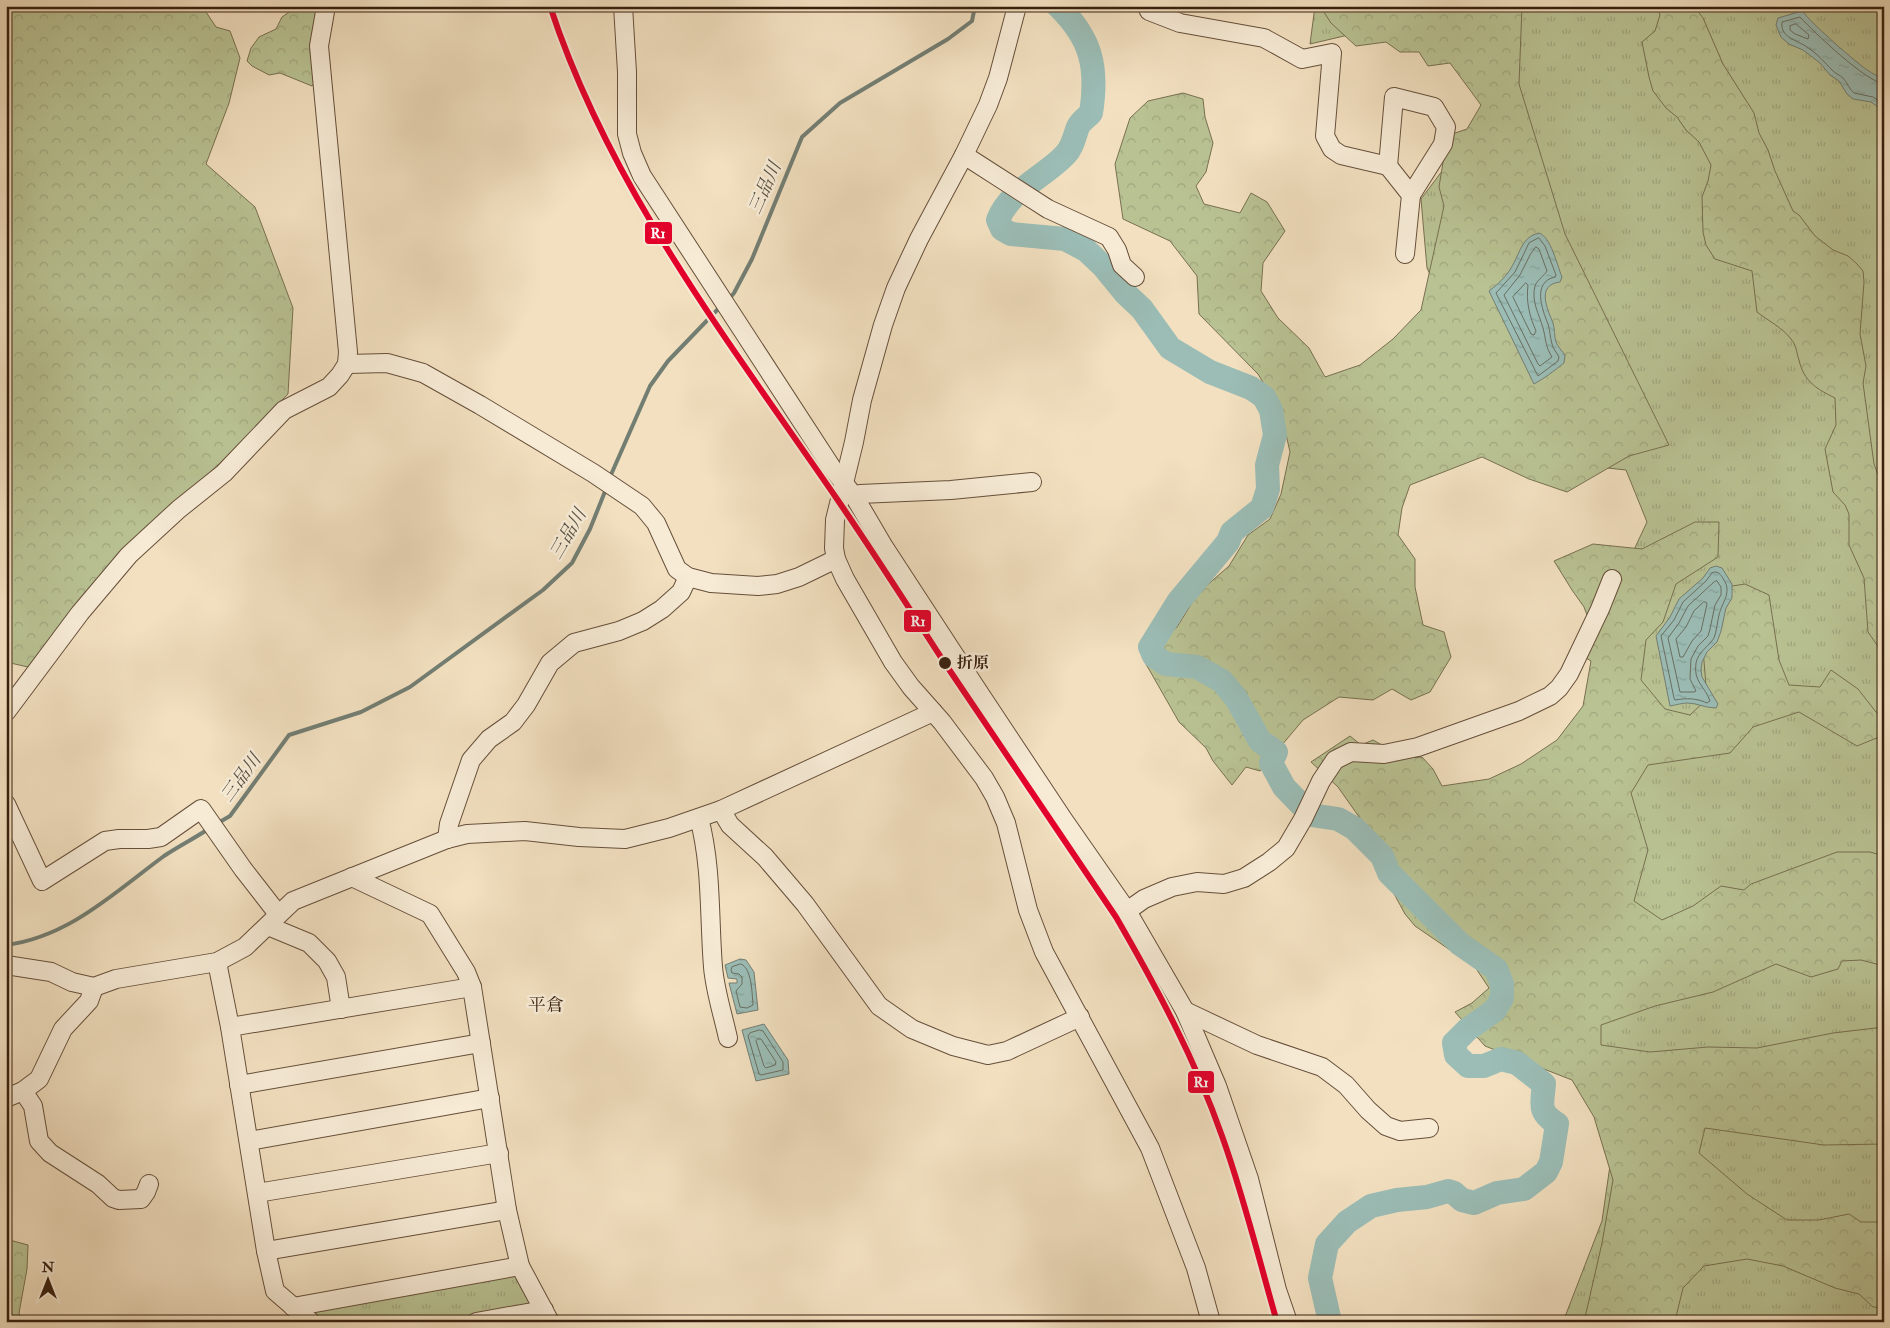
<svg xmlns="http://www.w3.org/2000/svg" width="1890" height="1328" font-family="'IM FELL Double Pica','Noto Serif JP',serif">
	<defs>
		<pattern id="grass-tufts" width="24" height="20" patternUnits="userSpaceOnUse" patternTransform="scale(1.25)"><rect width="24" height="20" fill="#b9c293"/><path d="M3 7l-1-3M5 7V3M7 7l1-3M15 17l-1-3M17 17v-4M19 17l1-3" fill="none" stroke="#a0a67e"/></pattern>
		<pattern id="forest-crowns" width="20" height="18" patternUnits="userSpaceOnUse" patternTransform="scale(1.25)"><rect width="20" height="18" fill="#b9c293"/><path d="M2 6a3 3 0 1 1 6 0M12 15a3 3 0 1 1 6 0" fill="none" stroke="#a0a67e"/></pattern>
		<pattern id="water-ripples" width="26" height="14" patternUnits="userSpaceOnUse" patternTransform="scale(1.25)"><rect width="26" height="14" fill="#9bbdb6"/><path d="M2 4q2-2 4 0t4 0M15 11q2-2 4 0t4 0" fill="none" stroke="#86a29b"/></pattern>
	</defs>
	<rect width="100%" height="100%" fill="#f2e0c0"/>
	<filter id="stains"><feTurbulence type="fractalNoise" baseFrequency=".004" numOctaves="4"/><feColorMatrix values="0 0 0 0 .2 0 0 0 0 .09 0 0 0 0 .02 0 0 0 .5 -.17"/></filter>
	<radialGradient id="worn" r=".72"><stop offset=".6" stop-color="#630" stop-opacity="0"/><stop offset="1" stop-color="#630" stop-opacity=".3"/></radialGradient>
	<g fill="url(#grass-tufts)" stroke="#787050">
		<path d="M 1315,6 L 1884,6 L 1884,1322 L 1563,1322 L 1602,1221 L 1623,1075 L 1558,989 L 1611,718 L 1601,620 L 1647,522 L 1626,470 L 1551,462 L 1502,428 L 1427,268 L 1421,199 L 1485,114 L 1446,12 L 1310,44 Z"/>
		<path d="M 516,1275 L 532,1302 L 527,1308 L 445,1322 L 320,1322 L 311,1314 L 312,1308 Z"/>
	</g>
	<g fill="url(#forest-crowns)" stroke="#787050">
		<path d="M 6,6 L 202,6 L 216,27 L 230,31 L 240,58 L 229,103 L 206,164 L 255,207 L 293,308 L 288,394 L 219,464 L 127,548 L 28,667 L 6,662 Z"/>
		<path d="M 298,6 L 323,6 L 316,81 L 312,86 L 280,73 L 269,75 L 252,66 L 247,61 L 251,48 L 259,37 L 276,29 L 282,17 Z"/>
		<path d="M 1320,6 L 1522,6 L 1519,84 L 1565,234 L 1669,445 L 1629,456 L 1567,492 L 1529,479 L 1482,457 L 1410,485 L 1402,508 L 1398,535 L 1415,559 L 1415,587 L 1423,625 L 1444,632 L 1451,657 L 1430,692 L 1411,700 L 1392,689 L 1373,700 L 1339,697 L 1303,720 L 1260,771 L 1246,767 L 1232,785 L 1213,761 L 1206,748 L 1179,722 L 1142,657 L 1177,627 L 1198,593 L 1229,566 L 1248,535 L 1270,519 L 1281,494 L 1290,452 L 1281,412 L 1258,374 L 1199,314 L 1197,276 L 1170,241 L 1123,219 L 1115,164 L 1130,118 L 1148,101 L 1183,93 L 1203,99 L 1205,117 L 1213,143 L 1206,172 L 1196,186 L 1204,204 L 1240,213 L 1251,193 L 1267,202 L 1285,231 L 1263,263 L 1261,291 L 1278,318 L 1309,348 L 1325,377 L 1360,365 L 1393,339 L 1421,310 L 1444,206 L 1439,187 L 1444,156 L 1452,134 L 1467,129 L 1481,105 L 1450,63 L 1428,66 L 1419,52 L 1400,52 L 1386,42 L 1356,46 L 1331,23 Z"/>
		<path d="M 1657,6 L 1694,6 L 1703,18 L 1723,64 L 1754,113 L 1759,133 L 1768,150 L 1775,171 L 1793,211 L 1799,215 L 1815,236 L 1833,250 L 1848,256 L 1857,264 L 1863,271 L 1864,282 L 1860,334 L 1866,366 L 1863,383 L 1874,464 L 1884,491 L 1884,655 L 1868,632 L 1864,578 L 1849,545 L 1849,514 L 1845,505 L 1833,492 L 1825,449 L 1836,425 L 1835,398 C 1817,389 1804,382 1799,360 C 1796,352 1797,346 1791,339 C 1783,328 1767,320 1757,312 L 1752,271 L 1715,259 L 1706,245 L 1703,232 L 1702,197 L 1708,181 L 1711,165 L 1699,142 L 1686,130 L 1677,117 L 1666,108 L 1653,91 L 1649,77 L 1642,42 L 1655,31 L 1660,15 Z"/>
		<path d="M 1695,522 L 1719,522 L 1718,557 L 1676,584 L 1663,622 L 1646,640 L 1641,680 L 1665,709 L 1690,715 L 1707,699 L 1702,636 L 1726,587 L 1745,584 L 1769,595 L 1779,660 L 1789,685 L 1820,687 L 1831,670 L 1858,689 L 1876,712 L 1884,717 L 1884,735 L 1857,746 L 1799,712 L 1753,727 L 1730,753 L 1648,765 L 1631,793 L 1648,850 L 1634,901 L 1662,920 L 1693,906 L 1721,886 L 1744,890 L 1751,884 L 1837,852 L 1870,852 L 1884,856 L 1884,966 L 1861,960 L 1842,961 L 1838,969 L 1811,977 L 1776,964 L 1713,992 L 1655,1006 L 1601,1025 L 1601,1045 L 1650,1052 L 1708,1047 L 1757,1048 L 1833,1033 L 1884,1027 L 1884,1144 L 1824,1145 L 1705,1128 L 1699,1153 L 1747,1194 L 1787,1220 L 1819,1220 L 1849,1214 L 1861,1222 L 1884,1222 L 1884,1308 L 1873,1307 L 1859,1294 L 1835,1288 L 1783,1266 L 1747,1259 L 1704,1266 L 1683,1288 L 1676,1317 L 1677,1322 L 1584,1322 L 1602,1243 L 1613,1180 L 1594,1117 L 1572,1080 L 1485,1046 L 1455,1012 L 1472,1003 L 1489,988 L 1475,967 L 1415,926 L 1405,914 L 1380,868 L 1364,824 L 1338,787 L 1311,762 L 1350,736 L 1361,745 L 1373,740 L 1405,758 L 1422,757 L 1433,769 L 1442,786 L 1489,779 L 1521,764 L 1557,740 L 1583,706 L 1591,661 L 1581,655 L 1593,631 L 1584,607 L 1572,590 L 1554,561 L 1593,544 L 1642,549 Z"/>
		<path d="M 6,1239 L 28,1245 L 27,1269 L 19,1313 L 22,1322 L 6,1322 Z"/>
	</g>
	<g fill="url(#water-ripples)" stroke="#737e73">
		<path d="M 1802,11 C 1813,24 1826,35 1839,47 C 1854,59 1866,72 1884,79 L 1884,111 L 1871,102 L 1853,99 L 1847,94 L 1839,81 L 1830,75 L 1820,63 L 1803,50 L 1789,44 L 1781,37 L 1776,25 L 1778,18 Z"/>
		<path d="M 1539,233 C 1551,237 1557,265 1562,277 L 1560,282 C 1536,285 1547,308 1553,323 C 1555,329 1554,336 1556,342 C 1558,347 1562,351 1565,355 L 1564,363 C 1554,371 1545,378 1534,384 L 1489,291 C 1497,285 1506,277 1511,268 C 1520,254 1521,237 1539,233 Z"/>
		<path d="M 1716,566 L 1722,568 L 1732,584 L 1732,598 L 1726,608 L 1721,631 L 1717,642 L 1707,652 L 1702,662 L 1701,670 L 1702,677 L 1718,704 L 1716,708 C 1705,708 1697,703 1687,703 C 1682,703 1676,705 1670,706 L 1656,636 L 1670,617 L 1679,599 L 1703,578 L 1710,568 Z"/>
		<path d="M 740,959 L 746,960 L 754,972 L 758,1010 L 737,1014 L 729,983 L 737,983 L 737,979 L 728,978 L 725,965 Z"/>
		<path d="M 764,1024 L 788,1060 L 789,1074 L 756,1081 L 742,1030 Z"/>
	</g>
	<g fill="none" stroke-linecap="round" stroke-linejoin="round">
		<g stroke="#696e62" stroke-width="1">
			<path d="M 1796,24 L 1809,35 L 1808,39 L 1795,34 L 1790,30 L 1790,26 Z"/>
			<path d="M 1884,84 C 1865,81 1815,33 1800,17 L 1782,22 C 1780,38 1797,40 1807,47 C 1819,55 1824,62 1833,71 C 1836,74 1840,75 1843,78 C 1847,82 1849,89 1854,93 L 1873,97 L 1884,104"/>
			<path d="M 1539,238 L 1545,246 L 1556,275 L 1555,277 C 1532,282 1542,309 1548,324 C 1550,330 1550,337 1552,344 C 1553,349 1557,353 1559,357 L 1558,361 L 1538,376 L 1496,293 L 1515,272 L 1529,243 Z"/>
			<path d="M 1536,247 L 1539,249 L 1547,271 C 1544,276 1537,280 1535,286 C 1531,301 1539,314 1543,328 C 1546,339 1545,346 1552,357 L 1540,366 L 1538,364 L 1504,295 L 1520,275 L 1530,255 Z"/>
			<path d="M 1526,283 L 1528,285 C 1526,301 1529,315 1536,331 L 1534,335 L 1531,334 L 1513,297 Z"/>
			<path d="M 1716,572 C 1720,573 1721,575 1724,580 C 1732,593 1722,602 1719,615 C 1717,623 1717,630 1714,638 C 1709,646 1698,652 1696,663 C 1693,682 1705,686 1710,701 L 1707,703 C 1696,698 1687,698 1675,700 L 1674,698 L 1661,636 L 1674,620 L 1683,602 L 1706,581 L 1712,573 Z"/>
			<path d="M 1717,581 L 1721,587 L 1721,595 L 1715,605 L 1710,629 L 1708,636 L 1698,646 L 1691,659 L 1690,679 L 1696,691 L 1694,692 L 1680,692 L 1668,638 L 1679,623 L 1688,606 L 1714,582 Z"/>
			<path d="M 1704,602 L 1706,602 L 1707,604 L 1701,631 L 1692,641 L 1683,657 L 1680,657 L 1676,639 L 1686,627 L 1694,611 Z"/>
			<path d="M 741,964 C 752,968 752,994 753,1005 L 747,1008 L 740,1007 L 736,991 L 742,984 L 742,977 L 739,974 L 732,973 L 731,970 L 732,967 Z"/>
			<path d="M 760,1030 L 763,1031 L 783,1062 L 783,1070 L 761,1075 L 759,1074 L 748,1036 L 750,1033 Z"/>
			<path d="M 758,1039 L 761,1039 L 776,1062 L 775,1065 L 766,1068 L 764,1066 L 756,1041 Z"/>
		</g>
		<g stroke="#737e73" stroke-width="4">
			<path d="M 729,299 L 734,293 L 752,259 L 802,137 L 840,103 L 948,39 L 972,21 L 975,6"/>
			<path d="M 610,477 L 650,386 L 668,361 L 720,307"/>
			<path d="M 218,823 L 230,816 L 289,735 L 361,712 L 410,687 L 543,590 L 572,563 L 590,529 L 606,489"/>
			<path d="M 6,945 C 69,937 115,892 164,856 C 179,846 195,838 210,828"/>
		</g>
		<path stroke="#9bbdb6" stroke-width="24" d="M 1058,6 C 1092,39 1098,68 1091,113 C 1087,117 1080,122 1078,127 C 1074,137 1073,147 1065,155 C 1044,177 1009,191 998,220 L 1002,229 L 1011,234 L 1065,239 L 1086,250 L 1103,266 L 1125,293 L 1142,309 L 1170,348 L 1210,372 L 1251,388 L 1264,397 L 1271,410 L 1275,435 L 1267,465 L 1268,489 L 1262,508 L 1232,532 L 1228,542 L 1178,602 L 1150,647 L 1154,656 L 1166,664 L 1197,667 L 1222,681 L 1236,698 L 1260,741 L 1276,752 L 1271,763 L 1284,787 L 1311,815 L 1338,819 L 1354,828 L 1382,856 L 1389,873 L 1460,944 L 1496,969 L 1502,984 L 1502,998 L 1495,1010 L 1467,1030 L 1454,1043 L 1456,1055 L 1468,1066 L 1484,1066 L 1501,1059 L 1517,1063 L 1544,1084 C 1542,1105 1538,1112 1557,1124 L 1551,1162 L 1546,1172 L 1524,1189 L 1497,1193 L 1474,1203 L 1462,1200 L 1454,1193 L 1448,1191 L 1427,1197 L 1397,1200 L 1371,1206 L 1347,1222 L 1327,1244 L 1320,1278 L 1330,1322"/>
		<defs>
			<g id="minor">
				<path d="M 623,6 L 627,72 L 627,134 L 632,153 L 642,176 L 832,468 L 854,496 L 884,547 L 976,688 L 1063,819 L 1127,911 L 1185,1011 L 1217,1086 L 1249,1179 L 1277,1290 L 1288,1322"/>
				<path d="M 1017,6 L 998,78 L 988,105 L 964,155 L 919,239 L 896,288 L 883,325 L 862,400 L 854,442 L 835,520 L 834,548 L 836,559 L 845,579 L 893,662 L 911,687 L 942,722 L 984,778 L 995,797 L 1006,823 L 1028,910 L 1044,952 L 1150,1148 L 1196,1268 L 1211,1322"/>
				<path d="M 1147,6 L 1149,11 L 1180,23 L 1264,38 L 1302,59 L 1332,53 L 1325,136 L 1332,149 L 1341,155 L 1388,166 L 1394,97 L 1434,107 L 1446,127 L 1443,144 L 1411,195"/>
				<path d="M 964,155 L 1048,209 L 1109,237 L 1117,250 L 1122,265 L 1135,277"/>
				<path d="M 1388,166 L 1411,195 L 1405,254"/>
				<path d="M 347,364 L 387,363 L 423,373 L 480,405 L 593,473 L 642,506 L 656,523 L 677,569 L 688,577 L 711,583 L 758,586 L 777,584 L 799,577 L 836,559"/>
				<path d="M 854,496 L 860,494 L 951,490 L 1032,482"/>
				<path d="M 6,712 L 80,613 L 129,555 L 179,509 L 224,473 L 284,410 L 329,387 L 340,375 L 347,364 L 348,352 L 319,46 L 326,6"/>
				<path d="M 6,804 L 42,881 L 105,841 L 119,839 L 148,839 L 161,837 L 201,809 L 243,869 L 278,914"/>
				<path d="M 721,810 L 730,825 L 765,857 L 805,904 L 879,1006 L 912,1029 L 953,1046 L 988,1055 L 1007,1051 L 1080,1017"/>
				<path d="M 699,818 C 712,866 709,918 713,967 C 715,991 723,1015 728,1038"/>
				<path d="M 447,839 L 449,824 L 471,760 L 489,739 L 513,722 L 526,705 L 550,663 L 574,643 L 619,631 L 643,621 L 662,609 L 681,592 L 688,577"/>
				<path d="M 352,877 L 430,914 L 466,972 L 472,987 L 507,1210 L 520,1266 L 550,1322"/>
				<path d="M 1127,911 L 1144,899 L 1172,887 L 1197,882 L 1224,884 L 1244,878 L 1269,862 L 1286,848 L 1303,819 L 1321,781 L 1335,760 L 1351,752 L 1384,754 L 1418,747 L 1519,711 L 1550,696 L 1559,688 L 1569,674 L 1600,609 L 1612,579"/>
				<path d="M 268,926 L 309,943 L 327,961 L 336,977 L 341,1009"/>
				<path d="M 217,962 L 230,1027 L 266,1251 L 275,1291 L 311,1322"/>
				<path d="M 6,965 L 51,972 L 72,982 L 94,987 L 116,979 L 217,962 L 245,947 L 293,901 L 447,839 L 467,834 L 525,831 L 579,837 L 625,839 L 669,828 L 721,810 L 933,712"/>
				<path d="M 1185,1011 L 1257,1045 L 1322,1067 L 1346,1085 L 1368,1110 L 1386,1126 L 1400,1131 L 1429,1128"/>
				<path d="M 230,1027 L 472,987"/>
				<path d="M 239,1085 L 481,1043"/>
				<path d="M 23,1091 L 33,1106 L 39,1141 L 50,1153 L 98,1184 L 113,1198 L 119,1200 L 141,1199 L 146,1192 L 149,1184"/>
				<path d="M 6,1098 L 23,1091 L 39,1079 L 63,1029 L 89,1001 L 94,987"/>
				<path d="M 249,1141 L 490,1098"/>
				<path d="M 257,1193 L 499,1153"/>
				<path d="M 266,1251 L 507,1210"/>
				<path d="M 293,1307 L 520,1266"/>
				<path d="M 476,1322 L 544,1310"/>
			</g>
		</defs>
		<use href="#minor" stroke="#664f3a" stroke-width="20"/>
		<use href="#minor" stroke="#f7ebd6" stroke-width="18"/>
		<defs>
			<path id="rail-1" d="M 550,6 C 610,189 730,343 837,499 C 874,553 909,608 944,662 C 1001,747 1059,832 1116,917 C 1157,988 1195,1059 1222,1136 C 1244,1197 1259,1260 1277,1322"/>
		</defs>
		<use href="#rail-1" stroke="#f7ebd6" stroke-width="10"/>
		<use href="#rail-1" stroke="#e4002b" stroke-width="6"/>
	</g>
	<circle fill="#371f0e" stroke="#f7ebd6" stroke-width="2" cx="945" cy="663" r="7"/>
	<g text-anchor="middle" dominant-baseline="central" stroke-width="5" stroke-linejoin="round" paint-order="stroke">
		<g font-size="16" font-weight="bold" fill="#371f0e" stroke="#f7ebd6" text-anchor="start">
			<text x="957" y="663">折原</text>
		</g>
		<g font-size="18" font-style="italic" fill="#554e40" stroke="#f7ebd6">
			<text transform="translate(765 188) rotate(-66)">三品川</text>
			<text transform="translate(568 534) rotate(-60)">三品川</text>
			<text transform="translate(241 778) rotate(-54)">三品川</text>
		</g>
		<g font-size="18" fill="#371f0e" stroke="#f7ebd6">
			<text x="546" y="1005">平倉</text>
		</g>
	</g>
	<g stroke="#f7ebd6" stroke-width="2">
		<rect x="644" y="221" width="29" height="24" rx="5" fill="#e4002b"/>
		<rect x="903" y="609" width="29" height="24" rx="5" fill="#e4002b"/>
		<rect x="1187" y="1070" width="28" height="24" rx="5" fill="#e4002b"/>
	</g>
	<g font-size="14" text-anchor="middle" font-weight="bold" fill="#fff">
		<text x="658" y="238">R1</text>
		<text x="918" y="626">R1</text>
		<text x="1201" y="1087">R1</text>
	</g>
	<rect width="1890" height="1328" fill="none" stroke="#f2e0c0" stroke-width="25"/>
	<rect x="8" y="8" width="1875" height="1313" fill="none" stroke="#371f0e" stroke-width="2.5"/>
	<rect x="12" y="12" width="1865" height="1303" fill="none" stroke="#371f0e"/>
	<g transform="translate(48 1280)" stroke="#f7ebd6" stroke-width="4" paint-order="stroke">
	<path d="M0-4L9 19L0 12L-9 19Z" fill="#371f0e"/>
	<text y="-8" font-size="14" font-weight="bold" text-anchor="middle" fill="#371f0e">N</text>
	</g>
	<rect width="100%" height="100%" filter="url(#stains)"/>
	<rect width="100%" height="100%" fill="url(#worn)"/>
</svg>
